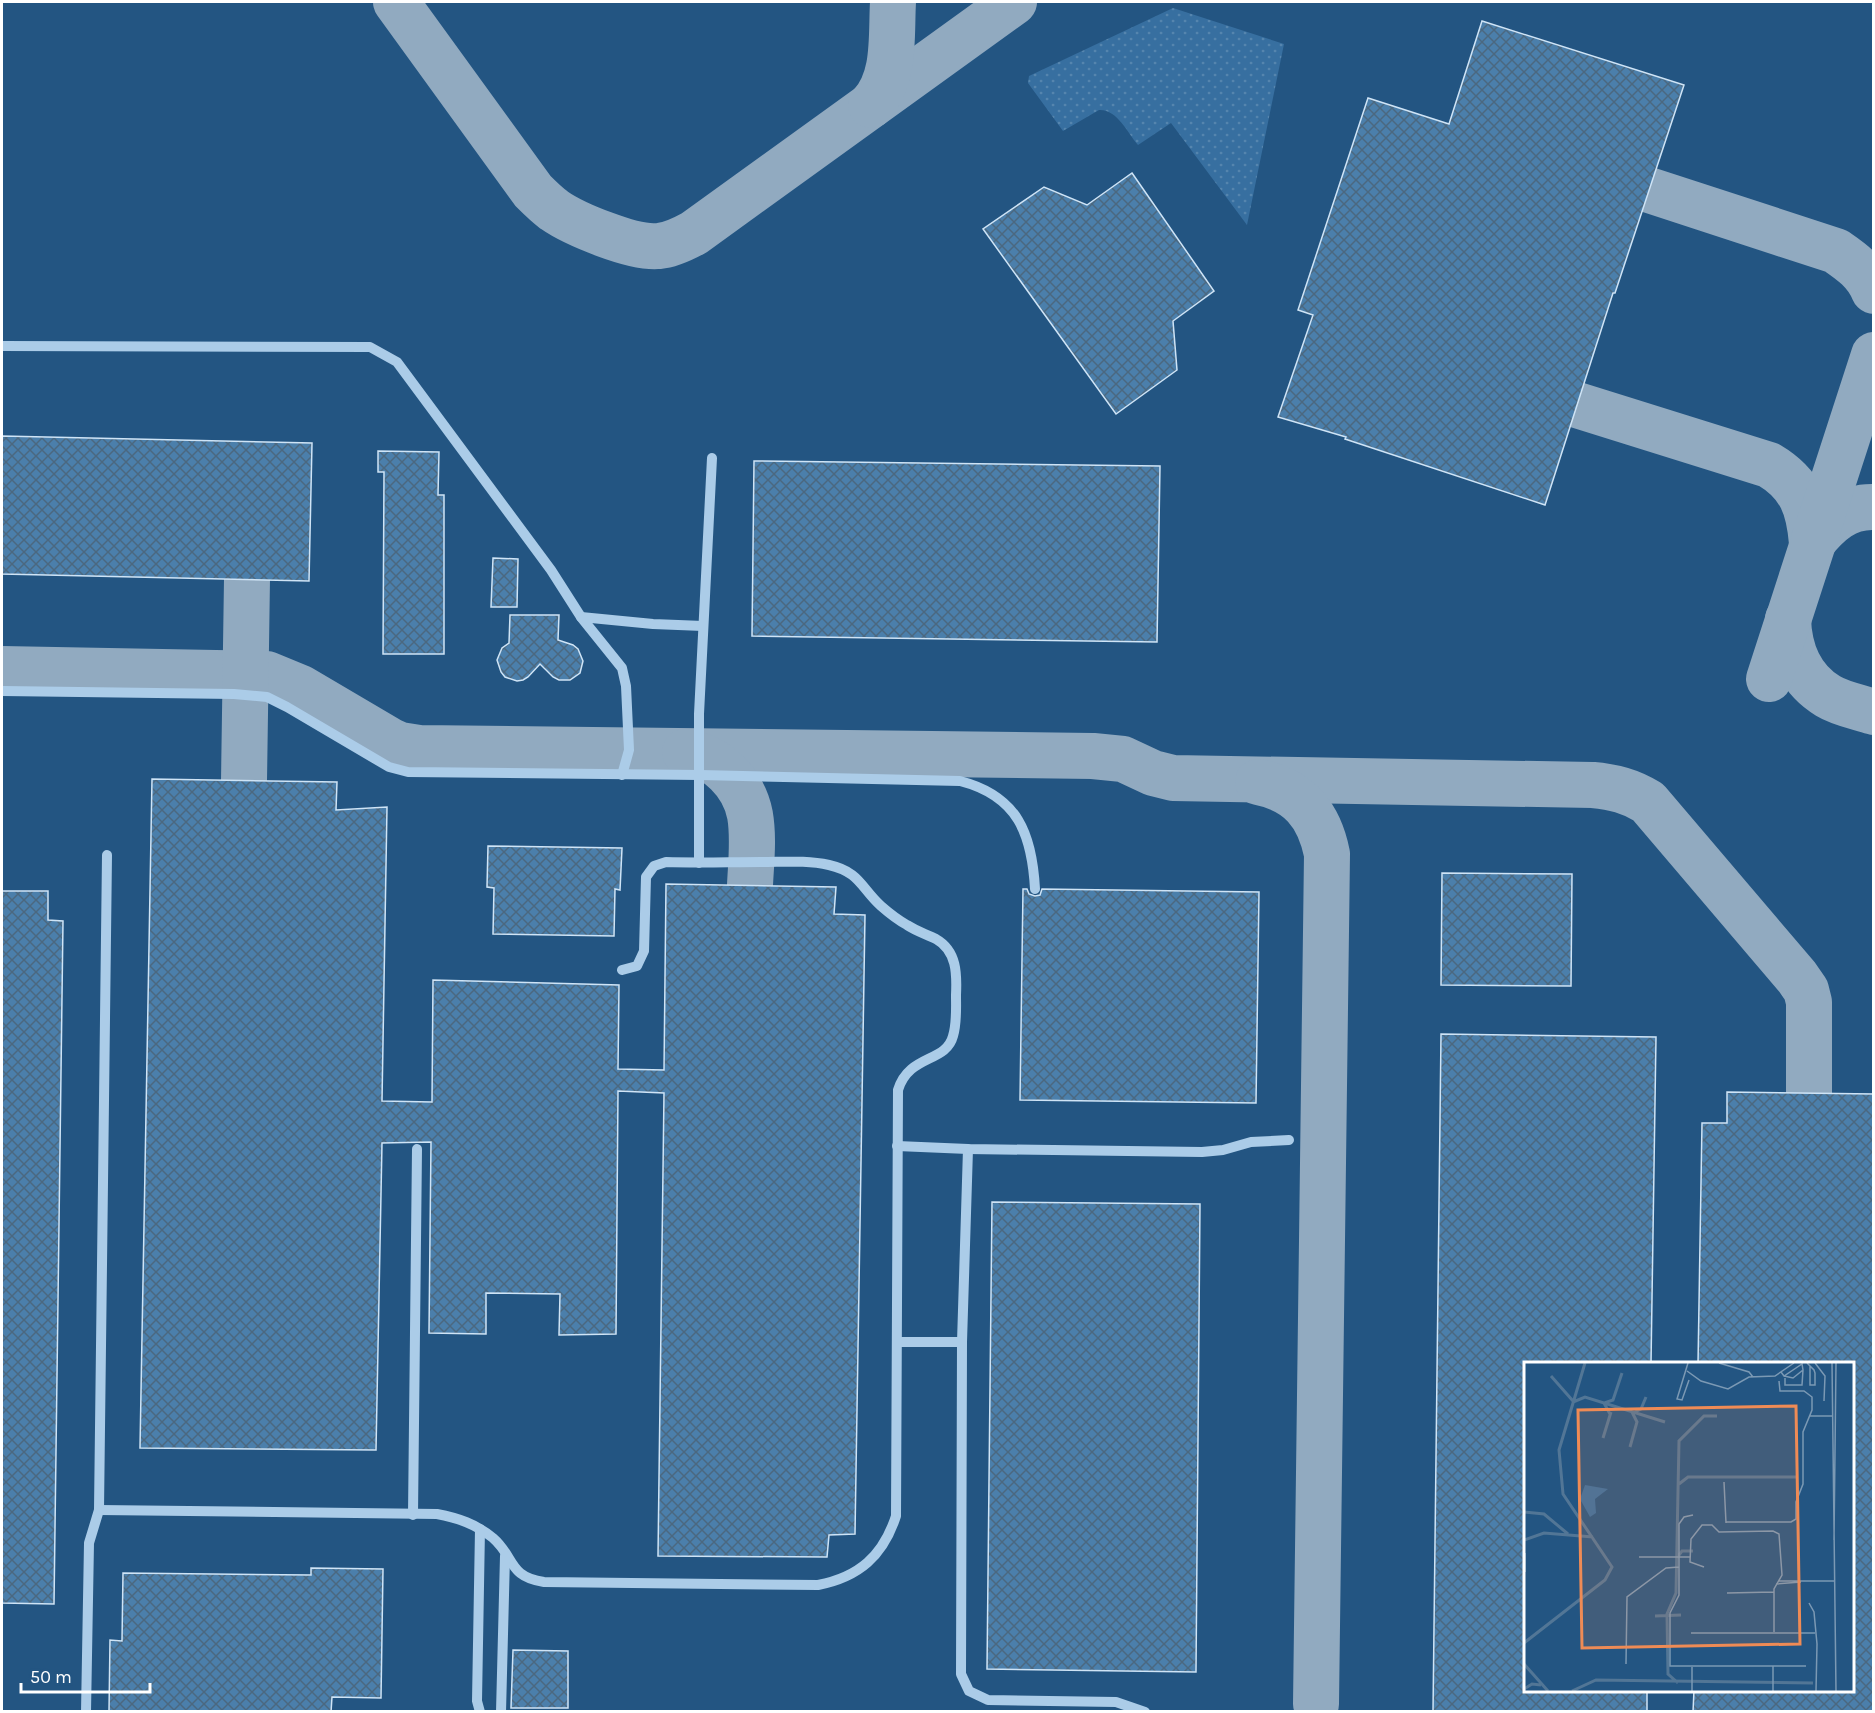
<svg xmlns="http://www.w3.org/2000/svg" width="1875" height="1713" font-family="Karla,sans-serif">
	<defs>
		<pattern id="grass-dots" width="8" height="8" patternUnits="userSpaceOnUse" patternTransform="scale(1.5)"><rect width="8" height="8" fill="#376fa0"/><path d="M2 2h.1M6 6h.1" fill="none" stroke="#5585ae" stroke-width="1.8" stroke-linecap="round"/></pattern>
		<pattern id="building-cross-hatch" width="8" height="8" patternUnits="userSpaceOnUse" patternTransform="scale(1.5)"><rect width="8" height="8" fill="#4b7fab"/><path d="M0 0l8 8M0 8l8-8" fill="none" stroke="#4b6880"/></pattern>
	</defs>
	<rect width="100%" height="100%" fill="#235582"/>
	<path fill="url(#grass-dots)" d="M 1173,8 L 1284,44 L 1247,225 L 1171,123 L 1138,145 C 1127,132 1117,109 1099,110 L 1063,131 L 1028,83 L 1029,76 Z"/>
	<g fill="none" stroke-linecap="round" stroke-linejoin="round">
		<g stroke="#91aac0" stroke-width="46">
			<path d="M 396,2 L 533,191 C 540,198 546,204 554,210 C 574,224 634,249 659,246 C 671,245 683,239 694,233 L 1014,2"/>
			<path d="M 871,105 C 896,78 891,36 893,2"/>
			<path d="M 1649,190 L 1836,251 C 1852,262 1866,272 1874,291"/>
			<path d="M 1577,405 L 1769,465 C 1801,484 1809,507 1812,543"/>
			<path d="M 1812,543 C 1828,523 1846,506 1874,507"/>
			<path d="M 1788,619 C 1789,651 1800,679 1828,696 C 1841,704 1859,707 1874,712"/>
			<path d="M 2,669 L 267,674 L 301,688 L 391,741 L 400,745 L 419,748 L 1093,756 L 1123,759 L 1153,773 L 1173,778 L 1593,785 C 1614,787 1630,791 1648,802 L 1797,977 L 1806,990 L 1809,1002 L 1809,1093"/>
			<path d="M 1769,679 L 1874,355"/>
			<path d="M 685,752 C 717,756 744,783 750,815 C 754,838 751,863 750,885"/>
			<path d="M 244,781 L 247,579"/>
			<path d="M 1258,782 C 1299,790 1319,814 1327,854 L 1316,1704"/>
		</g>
	</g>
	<g fill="url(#building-cross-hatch)" stroke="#cfe4f6" stroke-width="1.5">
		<path d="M 1482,21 L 1684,85 L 1615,293 L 1613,293 L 1545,505 L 1345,439 L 1346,437 L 1278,417 L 1313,315 L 1298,310 L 1368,98 L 1449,124 Z"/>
		<path d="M 1132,173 L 1214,291 L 1173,321 L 1177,370 L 1116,414 L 983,229 L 1044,187 L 1087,205 Z"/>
		<path d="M 2,436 L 312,443 L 309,581 L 2,574 Z"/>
		<path d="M 378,451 L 439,452 L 438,495 L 444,495 L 444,654 L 383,654 L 384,472 L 378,472 Z"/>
		<path d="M 754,461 L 1160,466 L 1157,642 L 752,636 Z"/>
		<path d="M 493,558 L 518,559 L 517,607 L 491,607 Z"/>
		<path d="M 510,615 L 559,615 L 558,640 L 573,645 L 578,649 L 583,661 L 580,673 L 570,680 L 559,680 L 553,677 L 540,664 L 528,677 L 523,680 L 517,681 L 505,677 L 501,672 L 497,660 L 502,648 L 509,643 Z"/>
		<path d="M 152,779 L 337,782 L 336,810 L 387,807 L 382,1101 L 432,1102 L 433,980 L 619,985 L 618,1069 L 664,1070 L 666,884 L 836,887 L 834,914 L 865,915 L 855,1534 L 829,1535 L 827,1557 L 658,1556 L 664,1093 L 618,1091 L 616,1334 L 559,1335 L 560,1294 L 486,1293 L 486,1334 L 429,1333 L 431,1142 L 382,1143 L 376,1450 L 140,1448 Z"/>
		<path d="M 488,846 L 622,848 L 620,890 L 615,889 L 614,936 L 493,934 L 494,888 L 487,887 Z"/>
		<path d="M 1442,873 L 1572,874 L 1571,986 L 1441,985 Z"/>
		<path d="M 1023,889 L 1027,889 L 1029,894 L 1035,896 L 1040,895 L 1042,889 L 1259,892 L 1256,1103 L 1020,1100 Z"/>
		<path d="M 2,891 L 48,891 L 48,920 L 63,921 L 54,1604 L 2,1603 Z"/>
		<path d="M 1441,1034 L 1656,1037 L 1651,1364 L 1526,1364 L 1526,1690 L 1647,1690 L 1647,1712 L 1433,1712 Z"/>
		<path d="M 1727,1092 L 1874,1094 L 1874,1712 L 1693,1712 L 1694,1690 L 1852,1690 L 1852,1364 L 1698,1364 L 1702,1123 L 1727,1123 Z"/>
		<path d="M 992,1202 L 1200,1204 L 1196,1672 L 987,1669 Z"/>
		<path d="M 311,1568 L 383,1569 L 381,1698 L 332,1697 L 331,1712 L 109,1712 L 110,1640 L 122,1641 L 123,1573 L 311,1575 Z"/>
		<path d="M 513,1650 L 568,1651 L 568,1708 L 511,1708 Z"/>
	</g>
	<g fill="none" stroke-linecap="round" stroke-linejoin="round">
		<g stroke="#abcce8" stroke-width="10">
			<path d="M 2,346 L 370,347 L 397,362 L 551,570 L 581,617 L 622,668 L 626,686 L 629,750 L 622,775"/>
			<path d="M 581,617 L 653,624 L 703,626"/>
			<path d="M 2,691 L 234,694 L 267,697 L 287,707 L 389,767 L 408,772 L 700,775 L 960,781 C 1018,796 1032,834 1035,889"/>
			<path d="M 699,863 L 699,714 L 712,458"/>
			<path d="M 897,1146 L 968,1149 L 1202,1152 L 1223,1150 L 1251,1142 L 1289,1140"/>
			<path d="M 968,1149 L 962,1342 L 961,1674 L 969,1691 L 988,1700 L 1116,1702 L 1145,1712"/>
			<path d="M 897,1342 L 962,1342"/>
			<path d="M 99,1510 L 437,1514 C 458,1518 476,1524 493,1538 C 515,1557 508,1577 544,1582 L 818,1585 C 859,1577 883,1556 896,1516 L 898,1090 C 909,1054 946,1063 953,1036 C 957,1023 956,1009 956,995 C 957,974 957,951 936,939 C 926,934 916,931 907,925 C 898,920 889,913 881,906 C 861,888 860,872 829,865 C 807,860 784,862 761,862 C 729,862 698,863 666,862 L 654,866 L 646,877 L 644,951 L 637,966 L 622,970"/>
			<path d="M 413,1515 L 417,1149"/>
			<path d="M 480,1529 L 477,1701 L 480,1712"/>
			<path d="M 86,1712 L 89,1543 L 99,1510 L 107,855"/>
			<path d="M 501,1712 L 505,1556"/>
		</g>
	</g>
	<g transform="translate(1524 1362)">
		<rect width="330" height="330" fill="#235582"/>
		<path d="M 61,123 L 84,127 L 71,137 L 72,151 L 66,155 L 56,137 Z" fill="#376fa0"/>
		<path fill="none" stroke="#527696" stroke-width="3" d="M 27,14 L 49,39M 49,40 L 61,35 L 141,60M 111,50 L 117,47 L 122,35M 86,52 L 80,41 L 89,38 L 98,11M 79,76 L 87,50M 106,85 L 113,60 L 108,50M 155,122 L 164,115 L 272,115M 0,150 L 20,152 L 44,172M 0,178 L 20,171 L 69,175M 152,197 L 158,189 L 169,189M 131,254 L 157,253M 0,281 L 81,218 L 88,205 L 39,132 L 35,88 L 61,1M 0,302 L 24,329M 154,321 L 144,312 L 143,252 L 152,231 L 155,79 L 180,54 L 193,54M 0,327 L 8,322 L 17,323M 48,329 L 72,318 L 289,321"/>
		<path fill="none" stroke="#7b99b4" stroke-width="1.5" d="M 164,1 L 153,37 L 158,38 L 165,18M 195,1 L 225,10 L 229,15M 283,1 L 290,8 L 291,11 L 291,23 L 286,23 L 286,4M 291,1 L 301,14 L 300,39M 308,1 L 312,329M 163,9 L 177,19 L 204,27 L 225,15 L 251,14 L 270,1M 257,10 L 260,14 L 278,2 L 279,8 L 269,16 L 260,14M 261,16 L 261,23 L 278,23 L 279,8M 285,54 L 309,54M 200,120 L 202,161M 169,153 L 160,155 L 155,162 L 155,233 L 146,251 L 146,304 L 282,304M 202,160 L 267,160 L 272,157 L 272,140 L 279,122 L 279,70 L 288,48 L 288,35 L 280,29 L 256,29 L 255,19M 310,178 L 312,1M 1,191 L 1,210M 115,195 L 166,195M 180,205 L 166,200 L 167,177 L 178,163 L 188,163 L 195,170 L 249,169 L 255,172 L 258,213 L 250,227 L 250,270M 255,219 L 310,219M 252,222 L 277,220M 203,231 L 250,230M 285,241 L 290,250 L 293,282 L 292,329M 167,271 L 291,271M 102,302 L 103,235 L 142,206 L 155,205M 249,304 L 249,329M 168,305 L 168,329"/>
		<path fill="#ef8b55" fill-opacity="0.15" stroke="#ef8b55" stroke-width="3" d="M 272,44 L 276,282 L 58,286 L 54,48 Z"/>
		<rect width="330" height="330" fill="none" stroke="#fff" stroke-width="3"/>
	</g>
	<rect width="1875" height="1713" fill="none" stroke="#ffffff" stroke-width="6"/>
	<path d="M21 1683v9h129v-9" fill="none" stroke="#ffffff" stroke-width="3"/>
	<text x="30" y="1683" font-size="18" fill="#ffffff" stroke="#235582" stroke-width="4.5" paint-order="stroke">50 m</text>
</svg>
